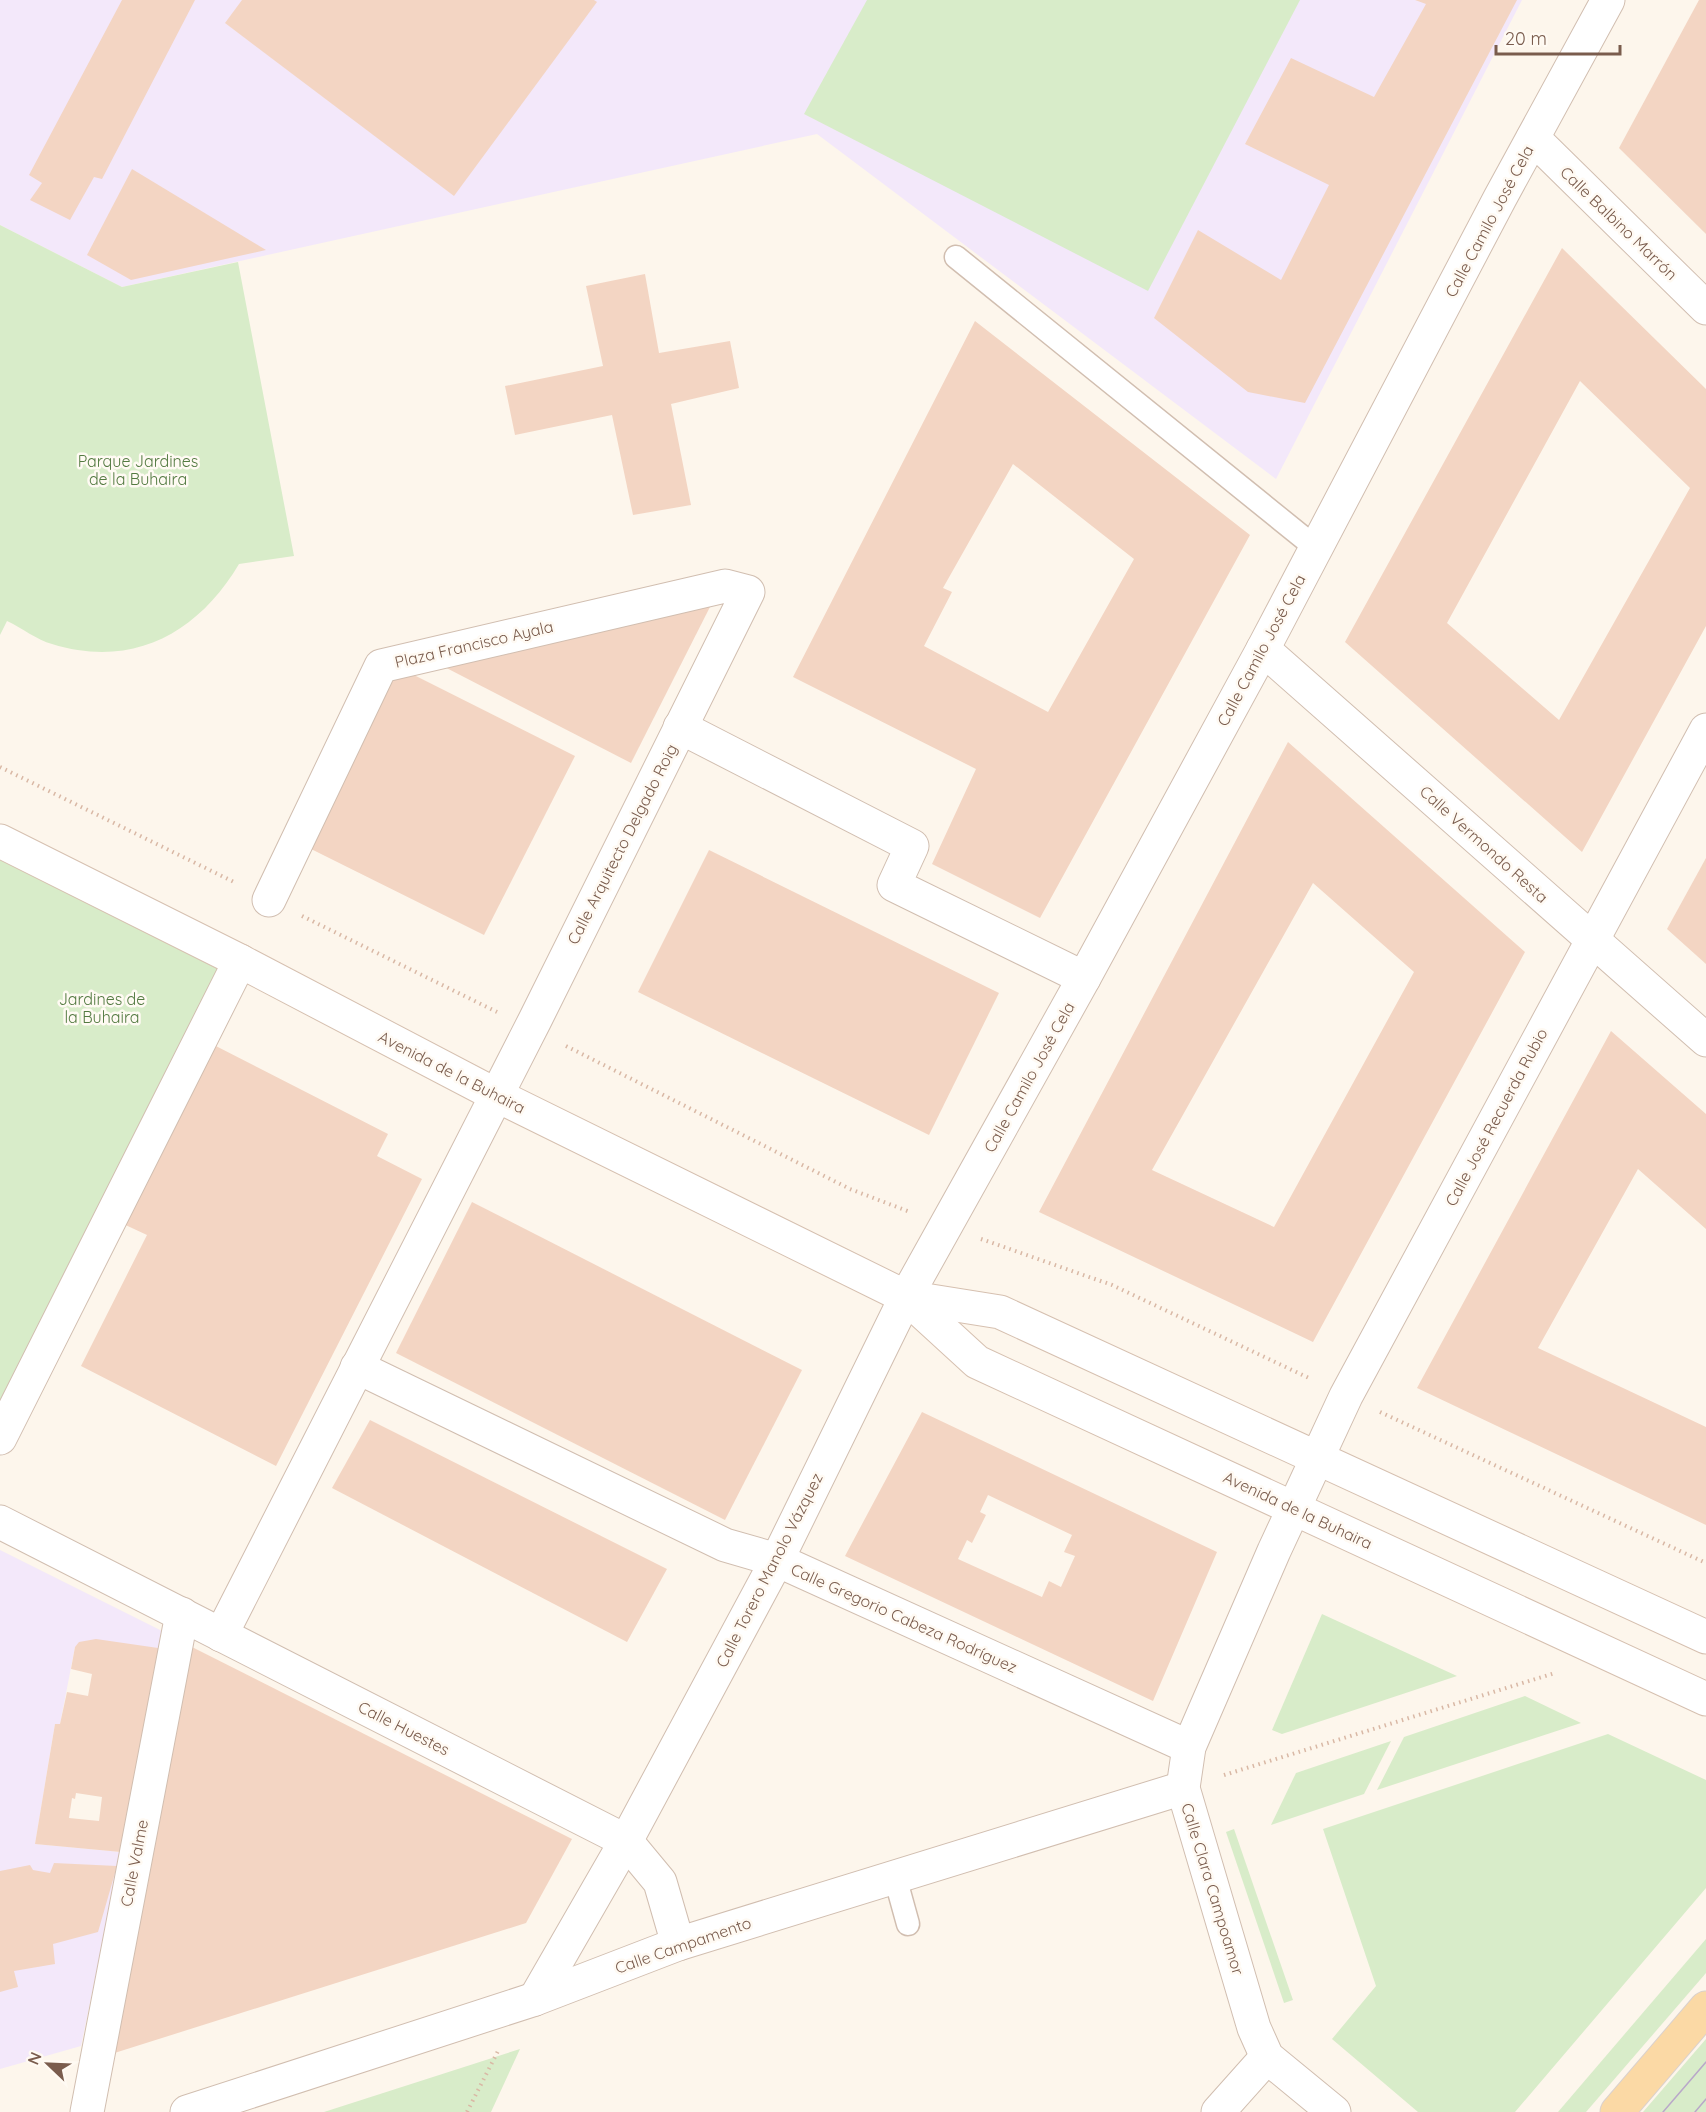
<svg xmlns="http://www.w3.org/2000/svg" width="1706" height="2112" font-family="Quicksand,sans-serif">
	<rect width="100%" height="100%" fill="#fdf6ec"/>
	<g fill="#f3e8fa">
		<path d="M 0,0 L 1522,0 L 1276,479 L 817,134 L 122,287 L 0,225 Z"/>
		<path d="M 0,1550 L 168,1634 L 165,1649 L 75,1647 L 60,1724 L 55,1724 L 35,1844 L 121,1852 L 81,2046 L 0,2069 Z"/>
	</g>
	<g fill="#d8ecc9">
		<path d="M 867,0 L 1300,0 L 1148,291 L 804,114 Z"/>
		<path d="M 0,225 L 122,287 L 238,262 L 294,556 L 239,564 C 198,633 133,669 52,644 C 37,640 22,628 7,621 L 0,635 Z"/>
		<path d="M 0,841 L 240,961 L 0,1438 Z"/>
		<path d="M 1322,1614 L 1457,1676 L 1282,1734 L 1272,1730 Z"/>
		<path d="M 1525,1696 L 1581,1723 L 1377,1790 L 1404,1737 Z"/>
		<path d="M 1608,1734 L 1706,1780 L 1706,1888 L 1515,2112 L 1418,2112 L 1332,2039 L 1376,1986 L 1323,1829 Z"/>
		<path d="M 1391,1741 L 1364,1794 L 1271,1825 L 1296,1773 Z"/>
		<path d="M 1234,1829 L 1293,2000 L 1284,2003 L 1226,1832 Z"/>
		<path d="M 1706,1939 L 1706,1973 L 1586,2112 L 1558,2112 Z"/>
		<path d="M 1706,2039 L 1706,2112 L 1643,2112 Z"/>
		<path d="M 520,2049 L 491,2112 L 324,2112 Z"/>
	</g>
	<g fill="#f3d5c3" fill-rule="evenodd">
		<path d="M 122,0 L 195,0 L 102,179 L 94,177 L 70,220 L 30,200 L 42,183 L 29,175 Z"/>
		<path d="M 242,0 L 594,0 L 597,2 L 454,196 L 225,23 Z"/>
		<path d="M 1415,0 L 1517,0 L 1305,403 L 1248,392 L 1154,318 L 1198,230 L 1281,280 L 1329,185 L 1245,144 L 1291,58 L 1374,97 L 1426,4 Z"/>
		<path d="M 1699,0 L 1706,0 L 1706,234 L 1619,148 Z"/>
		<path d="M 132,169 L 266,250 L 131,280 L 87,255 Z"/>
		<path d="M 1562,248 L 1706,389 L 1706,626 L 1582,852 L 1345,642 ZM 1580,381 L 1690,488 L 1559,720 L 1447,623 Z"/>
		<path d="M 645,274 L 659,353 L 730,341 L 739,388 L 671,404 L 691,505 L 633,515 L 612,415 L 515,435 L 505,386 L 603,366 L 586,286 Z"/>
		<path d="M 975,321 L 1250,535 L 1040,918 L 932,864 L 976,769 L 793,677 ZM 1013,464 L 1134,559 L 1048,712 L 924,646 L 952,592 L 943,588 Z"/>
		<path d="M 714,599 L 631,763 L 431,660 Z"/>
		<path d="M 398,667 L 575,756 L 484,935 L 309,848 Z"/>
		<path d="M 1288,742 L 1525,952 L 1313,1342 L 1039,1212 ZM 1313,883 L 1414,972 L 1274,1227 L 1152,1170 Z"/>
		<path d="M 709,850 L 999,993 L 929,1135 L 638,992 Z"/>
		<path d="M 1706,858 L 1706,964 L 1667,929 Z"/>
		<path d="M 1611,1031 L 1706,1114 L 1706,1229 L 1638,1169 L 1538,1348 L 1706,1427 L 1706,1525 L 1417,1388 Z"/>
		<path d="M 210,1043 L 388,1134 L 377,1156 L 422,1179 L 276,1466 L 81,1366 L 147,1235 L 119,1222 Z"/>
		<path d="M 472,1202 L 802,1370 L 725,1520 L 396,1353 Z"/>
		<path d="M 922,1412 L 1217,1552 L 1153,1701 L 845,1556 ZM 988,1495 L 1072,1535 L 1064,1552 L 1075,1556 L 1061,1587 L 1049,1581 L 1042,1597 L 958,1559 L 967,1540 L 972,1543 L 986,1515 L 980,1512 Z"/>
		<path d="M 370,1420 L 667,1569 L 627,1642 L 332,1488 Z"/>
		<path d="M 96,1639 L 165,1649 L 121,1852 L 35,1844 L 55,1724 L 60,1724 L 67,1692 L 88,1696 L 92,1674 L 71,1669 L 75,1647 L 79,1642 ZM 76,1793 L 102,1797 L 99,1821 L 69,1818 L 72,1798 L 75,1799 Z"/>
		<path d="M 190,1646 L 572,1839 L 526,1923 L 105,2056 Z"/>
		<path d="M 54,1863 L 117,1866 L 98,1932 L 53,1944 L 55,1964 L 14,1971 L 18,1987 L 0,1992 L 0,1871 L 30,1865 L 33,1870 L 50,1873 Z"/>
	</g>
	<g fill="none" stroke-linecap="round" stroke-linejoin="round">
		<defs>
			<g id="lane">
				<path d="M 956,257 L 1316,548"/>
				<path d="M 895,1877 L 908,1924"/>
			</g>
			<g id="street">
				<path d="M 1533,138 L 1706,308"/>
				<path d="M 1263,649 L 1706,1040"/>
				<path d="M 680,727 L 912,846 L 894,885 L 1084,978"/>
				<path d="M 357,1367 L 725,1545 L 777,1560 L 1189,1747"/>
				<path d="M 0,1438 L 240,961"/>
				<path d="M 0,1522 L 626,1841 L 660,1882 L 678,1944"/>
				<path d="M 221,1635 L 535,1020 L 748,592 L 725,586 L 381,666 L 269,900"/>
				<path d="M 535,1999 L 626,1841 L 777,1560 L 906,1297 L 1084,978 L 1263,649 L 1500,198 L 1608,0"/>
				<path d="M 87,2112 L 182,1614"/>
				<path d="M 187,2112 L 535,1999 L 678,1944 L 1183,1788"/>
				<path d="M 1218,2112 L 1267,2057"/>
				<path d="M 1334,2112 L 1267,2057 L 1254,2028 L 1183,1788 L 1189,1747 L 1274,1551 L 1346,1396 L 1706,730"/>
			</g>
			<g id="secondary">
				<path d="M 0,841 L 240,961 L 496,1095 L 906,1297 L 977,1362 L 1706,1699"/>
				<path d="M 906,1297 L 1000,1312 L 1706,1637"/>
			</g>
			<path id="primary" d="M 1617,2112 L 1706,2008"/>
		</defs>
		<use href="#lane" stroke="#d1beb0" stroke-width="25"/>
		<use href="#street" stroke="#d1beb0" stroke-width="35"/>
		<use href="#secondary" stroke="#d6c0b0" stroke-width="35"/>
		<use href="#primary" stroke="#dad1cd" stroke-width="35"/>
		<g stroke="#d9b8a5" stroke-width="4" stroke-dasharray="1.5 4.5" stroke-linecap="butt">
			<path d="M 0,767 L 236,883"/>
			<path d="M 302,916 L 497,1012"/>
			<path d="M 566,1046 L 850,1189 L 910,1212"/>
			<path d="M 981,1239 L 1112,1285 L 1311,1379"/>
			<path d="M 1380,1412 L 1706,1563"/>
			<path d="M 1224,1775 L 1555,1673"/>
			<path d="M 467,2112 L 498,2051"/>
		</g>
		<use href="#lane" stroke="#fff" stroke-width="22"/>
		<use href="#street" stroke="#fff" stroke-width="33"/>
		<use href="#secondary" stroke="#fff" stroke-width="33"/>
		<use href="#primary" stroke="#fbd9a5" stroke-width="33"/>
		<g stroke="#b9a8c9" stroke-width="1.5">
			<path d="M 1663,2112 L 1706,2062"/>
			<path d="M 1695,2112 L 1706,2099"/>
		</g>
	</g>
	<g text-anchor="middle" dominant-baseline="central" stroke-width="5" stroke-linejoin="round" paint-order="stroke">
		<g font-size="16" fill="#7a5c4d" stroke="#fffaf3">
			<text transform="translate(1489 221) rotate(-62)">Calle Camilo José Cela</text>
			<text transform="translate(1619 223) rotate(44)">Calle Balbino Marrón</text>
			<text transform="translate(474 644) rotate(-13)">Plaza Francisco Ayala</text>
			<text transform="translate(1261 650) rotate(-62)">Calle Camilo José Cela</text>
			<text transform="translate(622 844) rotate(-63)">Calle Arquitecto Delgado Roig</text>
			<text transform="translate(1484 844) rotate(42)">Calle Vermondo Resta</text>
			<text transform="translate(452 1072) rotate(27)">Avenida de la Buhaira</text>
			<text transform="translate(1029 1077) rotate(-61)">Calle Camilo José Cela</text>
			<text transform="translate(1496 1117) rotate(-62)">Calle José Recuerda Rubio</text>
			<text transform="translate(1298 1510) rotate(25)">Avenida de la Buhaira</text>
			<text transform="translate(769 1570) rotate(-63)">Calle Torero Manolo Vázquez</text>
			<text transform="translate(904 1618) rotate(24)">Calle Gregorio Cabeza Rodríguez</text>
			<text transform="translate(404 1728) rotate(27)">Calle Huestes</text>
			<text transform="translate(134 1863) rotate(-79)">Calle Valme</text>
			<text transform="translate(1213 1889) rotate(73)">Calle Clara Campoamor</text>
			<text transform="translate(683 1945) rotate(-19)">Calle Campamento</text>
		</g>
		<g font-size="16" fill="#537a41" stroke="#fffaf3">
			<text x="138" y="461">Parque Jardines<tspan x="138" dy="18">de la Buhaira</tspan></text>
			<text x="102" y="999">Jardines de<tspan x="102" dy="18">la Buhaira</tspan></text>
		</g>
	</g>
	<g transform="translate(48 2064) rotate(293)" stroke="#fffaf3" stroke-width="4.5" paint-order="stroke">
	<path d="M0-4.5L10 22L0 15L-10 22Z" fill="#7a5c4d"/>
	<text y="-9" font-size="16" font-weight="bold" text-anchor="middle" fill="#7a5c4d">N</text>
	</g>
	<path d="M1496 45v9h124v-9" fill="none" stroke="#7a5c4d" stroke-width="3"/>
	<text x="1505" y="45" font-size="18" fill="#7a5c4d" stroke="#fffaf3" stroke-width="4.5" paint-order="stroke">20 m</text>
</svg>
